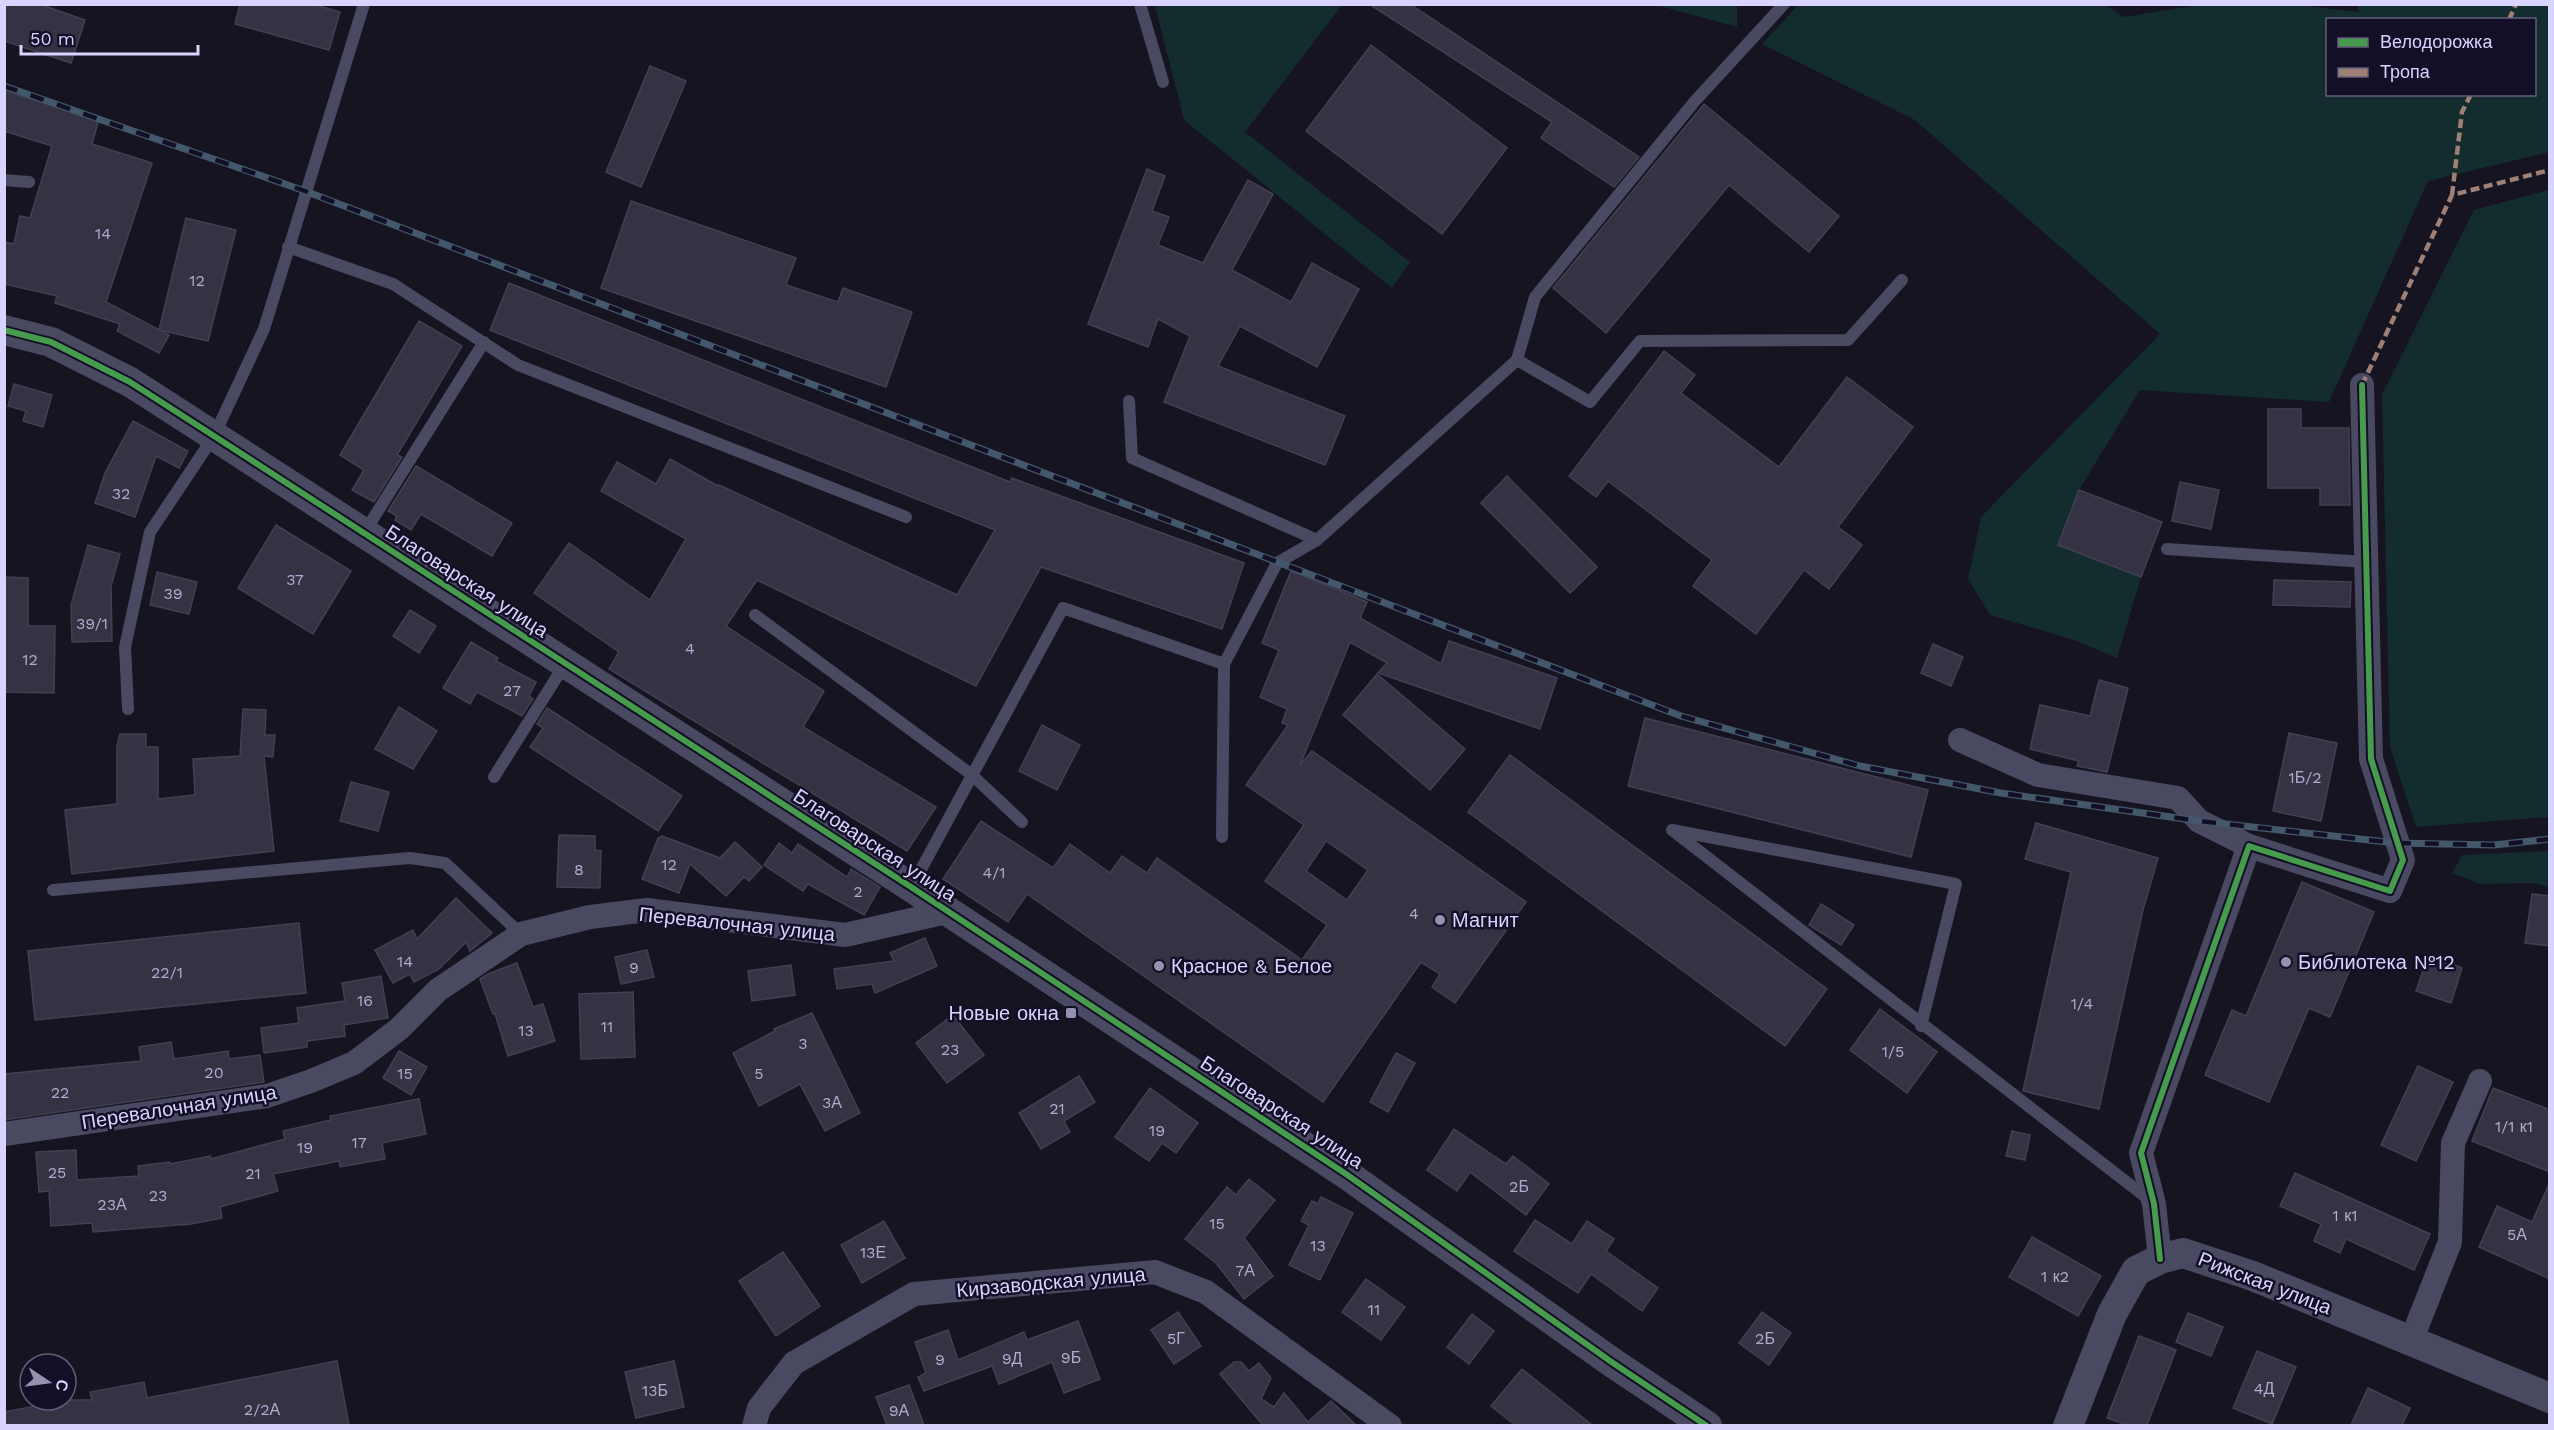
<svg xmlns="http://www.w3.org/2000/svg" width="2554" height="1430" font-family="'Work Sans',sans-serif">
	<rect width="100%" height="100%" fill="#161421"/>
	<g fill="#132c2d" fill-rule="evenodd">
		<path d="M 1799,4 L 2104,4 L 2124,17 L 2204,4 L 2290,4 L 2359,12 L 2357,5 L 2549,5 L 2549,152 L 2428,181 L 2329,402 L 2140,390 L 2079,490 L 2058,545 L 2141,577 L 2117,658 L 2074,640 L 1990,615 L 1968,579 L 1981,517 L 2160,334 L 1915,120 L 1762,44 ZM 2328,20 L 2534,20 L 2534,94 L 2328,94 Z"/>
		<path d="M 1155,5 L 1342,5 L 1245,132 L 1410,262 L 1392,288 L 1184,120 Z"/>
		<path d="M 1656,5 L 1737,5 L 1737,27 Z"/>
		<path d="M 2549,190 L 2549,817 L 2416,827 L 2390,747 L 2382,395 L 2474,210 Z"/>
		<path d="M 2549,851 L 2549,887 L 2533,883 L 2481,884 L 2452,873 L 2462,855 Z"/>
	</g>
	<g fill="#343243" stroke="#433f54" stroke-width="1.5" fill-rule="evenodd">
		<path d="M 4,4 L 39,4 L 85,20 L 71,63 L 4,41 Z"/>
		<path d="M 240,4 L 312,4 L 340,12 L 329,50 L 235,24 Z"/>
		<path d="M 1369,4 L 1410,4 L 1639,157 L 1614,187 L 1541,138 L 1552,122 Z"/>
		<path d="M 1371,45 L 1507,148 L 1442,234 L 1306,131 Z"/>
		<path d="M 650,66 L 686,81 L 641,187 L 606,172 Z"/>
		<path d="M 4,91 L 99,119 L 92,144 L 152,163 L 106,302 L 169,335 L 159,353 L 117,331 L 120,324 L 55,303 L 57,296 L 4,284 L 4,242 L 14,244 L 20,216 L 30,218 L 52,146 L 4,131 Z"/>
		<path d="M 1704,104 L 1839,216 L 1809,252 L 1729,185 L 1606,333 L 1553,288 Z"/>
		<path d="M 1147,169 L 1165,176 L 1152,211 L 1169,217 L 1158,245 L 1203,263 L 1248,180 L 1273,194 L 1232,270 L 1291,302 L 1312,263 L 1359,289 L 1317,367 L 1240,326 L 1218,366 L 1345,416 L 1325,465 L 1164,402 L 1190,336 L 1158,319 L 1148,347 L 1088,324 Z"/>
		<path d="M 631,201 L 796,258 L 786,285 L 838,302 L 843,288 L 912,312 L 886,387 L 601,288 Z"/>
		<path d="M 186,218 L 236,230 L 208,341 L 159,330 Z"/>
		<path d="M 509,283 L 1010,482 L 1012,478 L 1244,563 L 1222,629 L 1041,567 L 976,686 L 757,580 L 726,626 L 824,691 L 803,727 L 936,807 L 907,851 L 609,669 L 619,652 L 534,593 L 569,543 L 650,600 L 686,539 L 601,491 L 617,462 L 656,484 L 670,459 L 718,486 L 719,485 L 957,595 L 995,530 L 490,330 Z"/>
		<path d="M 419,321 L 462,346 L 397,455 L 402,457 L 374,502 L 352,490 L 364,470 L 340,455 Z"/>
		<path d="M 1664,351 L 1695,375 L 1681,393 L 1779,467 L 1847,377 L 1913,427 L 1838,527 L 1862,545 L 1829,589 L 1804,570 L 1756,634 L 1693,586 L 1712,560 L 1608,481 L 1596,497 L 1569,476 Z"/>
		<path d="M 14,384 L 52,395 L 43,427 L 23,421 L 26,411 L 8,406 Z"/>
		<path d="M 2268,409 L 2301,409 L 2301,428 L 2349,428 L 2350,505 L 2320,505 L 2320,488 L 2268,488 Z"/>
		<path d="M 133,421 L 188,451 L 179,468 L 156,456 L 135,517 L 95,503 L 105,473 Z"/>
		<path d="M 416,466 L 512,523 L 492,556 L 421,514 L 411,530 L 395,520 L 397,516 L 388,511 Z"/>
		<path d="M 1507,476 L 1597,567 L 1570,593 L 1481,503 Z"/>
		<path d="M 2180,482 L 2219,490 L 2211,529 L 2172,521 Z"/>
		<path d="M 2079,490 L 2162,522 L 2141,577 L 2058,545 Z"/>
		<path d="M 276,525 L 351,571 L 313,634 L 238,588 Z"/>
		<path d="M 88,545 L 120,554 L 111,586 L 112,641 L 72,642 L 71,605 Z"/>
		<path d="M 1291,571 L 1367,602 L 1360,618 L 1441,664 L 1449,641 L 1557,678 L 1540,729 L 1378,673 L 1387,663 L 1350,642 L 1300,765 L 1312,751 L 1526,902 L 1455,1003 L 1432,987 L 1440,974 L 1421,962 L 1323,1102 L 1027,894 L 1008,922 L 943,879 L 981,821 L 1053,868 L 1070,844 L 1110,873 L 1122,856 L 1147,873 L 1157,858 L 1302,960 L 1327,925 L 1265,881 L 1304,825 L 1246,785 L 1288,725 L 1282,723 L 1287,709 L 1260,697 L 1279,650 L 1262,643 ZM 1326,841 L 1368,870 L 1347,900 L 1306,871 Z"/>
		<path d="M 157,572 L 197,582 L 189,614 L 150,605 Z"/>
		<path d="M 4,577 L 28,578 L 28,626 L 55,626 L 54,693 L 4,692 Z"/>
		<path d="M 2274,580 L 2351,582 L 2350,607 L 2273,605 Z"/>
		<path d="M 410,610 L 436,626 L 419,653 L 393,636 Z"/>
		<path d="M 471,642 L 498,658 L 496,661 L 536,682 L 529,696 L 533,699 L 522,716 L 477,692 L 470,704 L 443,688 Z"/>
		<path d="M 1933,644 L 1963,657 L 1951,686 L 1921,673 Z"/>
		<path d="M 1377,674 L 1465,749 L 1430,790 L 1343,715 Z"/>
		<path d="M 2099,680 L 2128,688 L 2107,772 L 2077,766 L 2079,761 L 2030,749 L 2040,705 L 2090,716 Z"/>
		<path d="M 399,707 L 437,731 L 413,769 L 375,749 Z"/>
		<path d="M 547,708 L 682,796 L 658,831 L 530,747 L 543,728 L 537,724 Z"/>
		<path d="M 243,709 L 266,710 L 265,735 L 275,735 L 273,757 L 264,756 L 274,851 L 72,874 L 65,810 L 117,804 L 117,746 L 120,734 L 146,734 L 146,747 L 158,747 L 158,799 L 195,795 L 193,759 L 240,756 Z"/>
		<path d="M 1645,718 L 1928,790 L 1911,857 L 1628,786 Z"/>
		<path d="M 1042,725 L 1080,745 L 1057,790 L 1019,771 Z"/>
		<path d="M 2289,733 L 2337,743 L 2321,821 L 2273,811 Z"/>
		<path d="M 1510,755 L 1827,989 L 1785,1046 L 1468,812 Z"/>
		<path d="M 351,782 L 389,792 L 378,831 L 340,821 Z"/>
		<path d="M 2036,823 L 2158,858 L 2143,910 L 2099,1109 L 2023,1091 L 2071,872 L 2025,859 Z"/>
		<path d="M 559,835 L 595,836 L 595,850 L 601,851 L 600,888 L 557,887 Z"/>
		<path d="M 662,836 L 720,858 L 735,842 L 762,867 L 749,881 L 744,877 L 726,896 L 690,864 L 679,893 L 642,879 L 658,838 Z"/>
		<path d="M 779,843 L 792,853 L 798,844 L 847,877 L 851,869 L 880,887 L 864,915 L 808,884 L 803,891 L 764,865 Z"/>
		<path d="M 2302,882 L 2374,912 L 2330,1017 L 2309,1008 L 2269,1102 L 2205,1075 L 2232,1010 L 2246,1016 Z"/>
		<path d="M 2532,894 L 2550,896 L 2550,946 L 2525,943 Z"/>
		<path d="M 456,898 L 492,933 L 470,951 L 466,942 L 439,969 L 414,982 L 410,974 L 393,983 L 375,950 L 413,930 L 417,939 Z"/>
		<path d="M 1821,904 L 1854,925 L 1841,945 L 1809,925 Z"/>
		<path d="M 299,923 L 306,993 L 35,1020 L 28,951 Z"/>
		<path d="M 925,938 L 937,966 L 875,993 L 872,984 L 837,989 L 834,969 L 894,961 L 890,953 Z"/>
		<path d="M 647,950 L 654,977 L 621,984 L 615,957 Z"/>
		<path d="M 2428,956 L 2462,968 L 2451,1003 L 2416,991 Z"/>
		<path d="M 517,963 L 533,1007 L 543,1004 L 555,1041 L 508,1056 L 495,1014 L 493,1014 L 480,979 L 488,974 Z"/>
		<path d="M 791,965 L 795,995 L 752,1001 L 748,971 Z"/>
		<path d="M 381,976 L 388,1018 L 344,1025 L 345,1036 L 307,1041 L 307,1047 L 264,1053 L 261,1028 L 299,1023 L 297,1008 L 345,1001 L 342,983 Z"/>
		<path d="M 633,992 L 635,1057 L 581,1059 L 579,994 Z"/>
		<path d="M 1880,1009 L 1937,1052 L 1907,1093 L 1850,1050 Z"/>
		<path d="M 812,1013 L 860,1113 L 825,1131 L 800,1084 L 759,1106 L 733,1053 L 775,1031 L 774,1029 Z"/>
		<path d="M 953,1015 L 984,1055 L 947,1083 L 916,1043 Z"/>
		<path d="M 171,1042 L 174,1059 L 228,1051 L 229,1059 L 260,1055 L 264,1082 L 4,1120 L 4,1074 L 141,1061 L 139,1047 Z"/>
		<path d="M 399,1051 L 427,1067 L 411,1095 L 383,1078 Z"/>
		<path d="M 1396,1053 L 1415,1063 L 1388,1112 L 1370,1102 Z"/>
		<path d="M 2418,1066 L 2453,1082 L 2416,1161 L 2381,1145 Z"/>
		<path d="M 1079,1076 L 1095,1102 L 1064,1121 L 1070,1132 L 1041,1149 L 1019,1113 Z"/>
		<path d="M 1150,1088 L 1198,1123 L 1176,1153 L 1162,1143 L 1149,1161 L 1115,1137 Z"/>
		<path d="M 2493,1088 L 2550,1110 L 2550,1172 L 2472,1141 Z"/>
		<path d="M 419,1099 L 426,1134 L 382,1143 L 385,1159 L 340,1167 L 339,1161 L 273,1174 L 278,1191 L 220,1207 L 222,1218 L 191,1224 L 93,1232 L 92,1223 L 51,1226 L 49,1191 L 39,1192 L 36,1152 L 76,1150 L 77,1180 L 139,1176 L 138,1166 L 170,1162 L 170,1164 L 210,1156 L 211,1159 L 285,1139 L 283,1131 L 331,1120 L 330,1116 Z"/>
		<path d="M 1454,1129 L 1506,1164 L 1513,1156 L 1549,1184 L 1526,1215 L 1470,1172 L 1457,1191 L 1427,1170 Z"/>
		<path d="M 2012,1131 L 2030,1135 L 2025,1160 L 2006,1156 Z"/>
		<path d="M 2295,1173 L 2430,1234 L 2414,1270 L 2346,1239 L 2340,1253 L 2314,1241 L 2321,1224 L 2280,1206 Z"/>
		<path d="M 1249,1179 L 1275,1200 L 1244,1238 L 1273,1276 L 1244,1299 L 1216,1263 L 1185,1239 L 1227,1187 L 1236,1195 Z"/>
		<path d="M 2550,1182 L 2550,1279 L 2479,1247 L 2497,1206 L 2532,1222 Z"/>
		<path d="M 1321,1197 L 1353,1213 L 1320,1280 L 1289,1265 L 1309,1225 L 1301,1221 L 1312,1201 L 1318,1204 Z"/>
		<path d="M 1535,1220 L 1572,1244 L 1587,1221 L 1614,1239 L 1606,1251 L 1658,1288 L 1642,1311 L 1591,1274 L 1578,1293 L 1514,1251 Z"/>
		<path d="M 884,1221 L 905,1258 L 862,1283 L 841,1245 Z"/>
		<path d="M 2032,1237 L 2101,1276 L 2078,1316 L 2009,1277 Z"/>
		<path d="M 783,1252 L 820,1306 L 776,1336 L 739,1281 Z"/>
		<path d="M 1366,1279 L 1405,1307 L 1381,1340 L 1342,1312 Z"/>
		<path d="M 1178,1312 L 1201,1346 L 1174,1364 L 1151,1330 Z"/>
		<path d="M 1762,1312 L 1791,1333 L 1769,1365 L 1739,1343 Z"/>
		<path d="M 2188,1313 L 2223,1327 L 2211,1356 L 2176,1342 Z"/>
		<path d="M 1472,1314 L 1494,1331 L 1469,1364 L 1447,1347 Z"/>
		<path d="M 1078,1321 L 1100,1379 L 1064,1393 L 1052,1362 L 999,1384 L 992,1366 L 924,1391 L 918,1377 L 926,1373 L 915,1342 L 948,1330 L 958,1360 L 1024,1332 L 1027,1340 Z"/>
		<path d="M 2139,1336 L 2176,1350 L 2147,1425 L 2127,1425 L 2107,1418 Z"/>
		<path d="M 2257,1351 L 2296,1367 L 2272,1424 L 2233,1408 Z"/>
		<path d="M 337,1361 L 349,1425 L 4,1425 L 4,1412 L 66,1400 L 92,1400 L 90,1392 L 144,1382 L 147,1398 Z"/>
		<path d="M 674,1361 L 684,1407 L 636,1418 L 625,1372 Z"/>
		<path d="M 1234,1362 L 1241,1362 L 1249,1371 L 1259,1363 L 1271,1378 L 1261,1399 L 1274,1407 L 1284,1393 L 1308,1422 L 1331,1401 L 1356,1425 L 1261,1425 L 1262,1424 L 1220,1374 Z"/>
		<path d="M 1522,1369 L 1592,1425 L 1515,1425 L 1491,1406 Z"/>
		<path d="M 909,1385 L 924,1425 L 887,1425 L 876,1397 Z"/>
		<path d="M 2368,1388 L 2410,1408 L 2402,1425 L 2351,1425 Z"/>
	</g>
	<g fill="none" stroke-linecap="round" stroke-linejoin="round">
		<g stroke="#4a4962" stroke-width="12">
			<path d="M 1140,4 L 1163,82"/>
			<path d="M 4,180 L 29,182"/>
			<path d="M 288,247 L 393,284 L 518,365 L 906,517"/>
			<path d="M 1517,360 L 1590,402 L 1640,341 L 1848,340 L 1902,280"/>
			<path d="M 1129,401 L 1132,458 L 1317,540 L 1277,563 L 1224,664"/>
			<path d="M 364,533 L 484,342"/>
			<path d="M 1317,540 L 1517,360 L 1535,297 L 1695,101 L 1784,4"/>
			<path d="M 2167,549 L 2366,562"/>
			<path d="M 755,615 L 972,775 L 1022,822"/>
			<path d="M 128,709 L 125,647 L 150,532 L 214,436 L 264,329 L 364,4"/>
			<path d="M 494,777 L 565,664"/>
			<path d="M 912,886 L 1063,608 L 1224,664 L 1222,837"/>
			<path d="M 53,890 L 410,858 L 445,863 L 521,934"/>
			<path d="M 1921,1026 L 1956,884 L 1672,830 L 2151,1201"/>
		</g>
		<g stroke="#4a4962" stroke-width="24">
			<path d="M 1960,740 L 2038,775 L 2178,798 L 2199,821 L 2249,846"/>
			<path d="M 4,1134 L 267,1096 L 311,1081 L 354,1063 L 399,1029 L 438,990 L 521,934 L 590,917 L 647,910 L 845,935 L 947,912"/>
			<path d="M 2160,1259 L 2154,1204 L 2141,1153 L 2249,846 L 2390,891 L 2403,860 L 2371,759 L 2362,385"/>
			<path d="M 2411,1341 L 2450,1242 L 2453,1143 L 2480,1081"/>
			<path d="M 754,1426 L 759,1408 L 794,1363 L 914,1294 L 1155,1272 L 1206,1292 L 1390,1426"/>
		</g>
		<g stroke="#4a4962" stroke-width="30">
			<path d="M 4,330 L 51,342 L 130,382 L 214,436 L 911,887 L 1346,1174 L 1613,1363 L 1707,1426"/>
			<path d="M 2068,1426 L 2112,1314 L 2136,1271 L 2160,1259 L 2183,1253 L 2253,1276 L 2550,1398"/>
		</g>
		<defs>
			<path id="rail" d="M 4,86 L 305,191 L 1681,716 L 1860,766 L 2001,793 L 2199,821 L 2396,843 L 2494,845 L 2550,839"/>
		</defs>
		<use href="#rail" stroke="#43596b" stroke-width="7"/>
		<use href="#rail" stroke="#130f26" stroke-width="4.5" stroke-dasharray="14" stroke-linecap="butt"/>
		<g stroke="#9e8076" stroke-width="4.5" stroke-dasharray="9 4.5" stroke-linecap="butt">
			<path d="M 2509,20 L 2516,4"/>
			<path d="M 2452,195 L 2462,112 L 2471,94"/>
			<path d="M 2362,385 L 2452,195 L 2550,170"/>
		</g>
		<defs>
			<g id="cycleway">
				<path d="M 4,330 L 51,342 L 130,382 L 214,436 L 911,887 L 1346,1174 L 1613,1363 L 1707,1426"/>
				<path d="M 2160,1259 L 2154,1204 L 2141,1153 L 2249,846 L 2390,891 L 2403,860 L 2371,759 L 2362,385"/>
			</g>
		</defs>
		<use href="#cycleway" stroke="#130f26" stroke-width="10"/>
		<use href="#cycleway" stroke="#469c4c" stroke-width="6"/>
	</g>
	<g fill="#9591b1" stroke="#130f26" stroke-width="2">
		<circle cx="1440" cy="920" r="6"/>
		<circle cx="2286" cy="962" r="6"/>
		<circle cx="1159" cy="966" r="6"/>
		<rect x="1065" y="1007" width="12" height="12" rx="3"/>
	</g>
	<g text-anchor="middle" dominant-baseline="central" stroke-width="5" stroke-linejoin="round" paint-order="stroke">
		<g font-size="16" fill="#b0acd0">
			<text x="103" y="233">14</text>
			<text x="197" y="280">12</text>
			<text x="121" y="493">32</text>
			<text x="295" y="579">37</text>
			<text x="173" y="593">39</text>
			<text x="92" y="623">39/1</text>
			<text x="690" y="648">4</text>
			<text x="30" y="659">12</text>
			<text x="512" y="690">27</text>
			<text x="2305" y="777">1Б/2</text>
			<text x="669" y="864">12</text>
			<text x="579" y="869">8</text>
			<text x="994" y="872">4/1</text>
			<text x="858" y="891">2</text>
			<text x="1414" y="913">4</text>
			<text x="405" y="961">14</text>
			<text x="634" y="967">9</text>
			<text x="167" y="972">22/1</text>
			<text x="365" y="1000">16</text>
			<text x="2082" y="1003">1/4</text>
			<text x="607" y="1026">11</text>
			<text x="526" y="1030">13</text>
			<text x="803" y="1043">3</text>
			<text x="950" y="1049">23</text>
			<text x="1893" y="1051">1/5</text>
			<text x="214" y="1072">20</text>
			<text x="405" y="1073">15</text>
			<text x="759" y="1073">5</text>
			<text x="60" y="1092">22</text>
			<text x="832" y="1102">3А</text>
			<text x="1057" y="1108">21</text>
			<text x="2514" y="1126">1/1 к1</text>
			<text x="1157" y="1130">19</text>
			<text x="359" y="1142">17</text>
			<text x="305" y="1147">19</text>
			<text x="57" y="1172">25</text>
			<text x="253" y="1173">21</text>
			<text x="1519" y="1186">2Б</text>
			<text x="158" y="1195">23</text>
			<text x="112" y="1204">23А</text>
			<text x="2345" y="1215">1 к1</text>
			<text x="1217" y="1223">15</text>
			<text x="2517" y="1234">5А</text>
			<text x="1318" y="1245">13</text>
			<text x="873" y="1252">13Е</text>
			<text x="1245" y="1270">7А</text>
			<text x="2055" y="1276">1 к2</text>
			<text x="1374" y="1309">11</text>
			<text x="1176" y="1338">5Г</text>
			<text x="1765" y="1338">2Б</text>
			<text x="1071" y="1357">9Б</text>
			<text x="1012" y="1358">9Д</text>
			<text x="940" y="1359">9</text>
			<text x="2264" y="1388">4Д</text>
			<text x="655" y="1390">13Б</text>
			<text x="262" y="1409">2/2А</text>
			<text x="899" y="1410">9А</text>
		</g>
		<g font-size="20" fill="#d9d4ff" stroke="#130f26">
			<text transform="translate(467 581) rotate(33)">Благоварская улица</text>
			<text transform="translate(875 845) rotate(33)">Благоварская улица</text>
			<text transform="translate(737 924) rotate(6)">Перевалочная улица</text>
			<text transform="translate(179 1107) rotate(-9)">Перевалочная улица</text>
			<text transform="translate(1282 1112) rotate(33)">Благоварская улица</text>
			<text transform="translate(1051 1282) rotate(-5)">Кирзаводская улица</text>
			<text transform="translate(2265 1283) rotate(21)">Рижская улица</text>
		</g>
		<g font-size="20" fill="#d9d4ff" stroke="#130f26" text-anchor="start">
			<text x="1452" y="920">Магнит</text>
			<text x="2298" y="962">Библиотека №12</text>
			<text x="1171" y="966">Красное &amp; Белое</text>
			<text x="1059" y="1013" text-anchor="end">Новые окна</text>
		</g>
	</g>
	<rect width="2554" height="1430" fill="none" stroke="#d9d4ff" stroke-width="12"/>
	<rect x="2326" y="18" width="210" height="78" fill="#130f26" stroke="#625e7d" stroke-width="1.5"/>
	<rect x="2338" y="38" width="30" height="9" fill="#469c4c" stroke="#625e7d" stroke-width="1.5"/>
	<text x="2380" y="48" font-size="18" fill="#d9d4ff">Велодорожка</text>
	<rect x="2338" y="68" width="30" height="9" fill="#9e8076" stroke="#625e7d" stroke-width="1.5"/>
	<text x="2380" y="78" font-size="18" fill="#d9d4ff">Тропа</text>
	<g transform="translate(48 1382) rotate(103)"><circle r="28" fill="#130f26" stroke="#625e7d" stroke-width="1.5"/>
	<path d="M0-4.5L10 22L0 15L-10 22Z" fill="#9591b1"/>
	<text y="-9" font-size="16" font-weight="bold" text-anchor="middle" fill="#d9d4ff">С</text>
	</g>
	<path d="M21 45v9h177v-9" fill="none" stroke="#d9d4ff" stroke-width="3"/>
	<text x="30" y="45" font-size="18" fill="#d9d4ff" stroke="#130f26" stroke-width="4.5" paint-order="stroke">50 m</text>
</svg>
